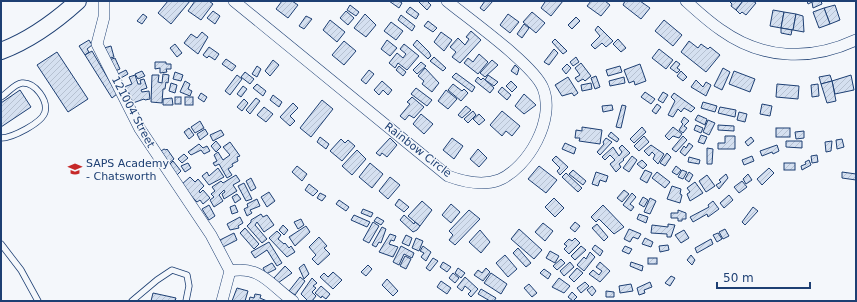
<svg xmlns="http://www.w3.org/2000/svg" width="857" height="302" font-family="'DejaVu Sans',sans-serif">
	<defs>
		<pattern id="building-hatch" width="6" height="6" patternUnits="userSpaceOnUse"><rect width="6" height="6" fill="#d5e0f0"/><path d="M-1 1l2-2M0 6l6-6M5 7l2-2" fill="none" stroke="#b6c1d1"/></pattern>
	</defs>
	<rect width="100%" height="100%" fill="#f4f7fb"/>
	<g fill="url(#building-hatch)" stroke="#1d3f73">
		<path d="M 168,1 L 190,1 L 171,24 L 158,13 Z"/>
		<path d="M 195,1 L 209,1 L 213,4 L 201,20 L 188,11 Z"/>
		<path d="M 282,1 L 292,1 L 298,5 L 288,18 L 276,9 Z"/>
		<path d="M 389,1 L 399,1 L 402,3 L 399,8 Z"/>
		<path d="M 418,1 L 427,1 L 431,5 L 427,10 Z"/>
		<path d="M 485,1 L 493,1 L 484,11 L 480,8 Z"/>
		<path d="M 544,1 L 563,1 L 551,16 L 541,8 L 545,2 Z"/>
		<path d="M 591,1 L 605,1 L 610,5 L 601,16 L 587,6 Z"/>
		<path d="M 625,1 L 640,1 L 650,8 L 641,19 L 623,5 Z"/>
		<path d="M 729,1 L 743,1 L 736,10 L 731,6 L 732,4 Z"/>
		<path d="M 743,1 L 753,1 L 756,3 L 746,15 L 742,12 L 740,14 L 736,10 Z"/>
		<path d="M 807,1 L 821,1 L 822,4 L 813,8 L 812,2 L 808,4 Z"/>
		<path d="M 350,5 L 359,12 L 356,16 L 347,10 Z"/>
		<path d="M 835,5 L 840,20 L 830,24 L 824,8 Z"/>
		<path d="M 410,7 L 419,14 L 416,19 L 406,12 Z"/>
		<path d="M 824,8 L 830,24 L 819,28 L 813,12 Z"/>
		<path d="M 773,10 L 784,12 L 781,28 L 770,26 Z"/>
		<path d="M 213,11 L 220,16 L 215,24 L 207,18 Z"/>
		<path d="M 346,11 L 354,18 L 348,25 L 340,18 Z"/>
		<path d="M 532,12 L 545,23 L 536,33 L 523,22 Z"/>
		<path d="M 784,12 L 796,14 L 793,30 L 781,28 Z"/>
		<path d="M 143,14 L 147,17 L 142,24 L 137,21 Z"/>
		<path d="M 365,14 L 376,25 L 366,37 L 354,28 Z"/>
		<path d="M 508,14 L 519,22 L 510,33 L 500,25 Z"/>
		<path d="M 796,14 L 803,16 L 804,32 L 793,30 Z"/>
		<path d="M 401,15 L 415,26 L 412,31 L 398,20 Z"/>
		<path d="M 306,16 L 312,19 L 304,29 L 299,26 Z"/>
		<path d="M 576,17 L 580,21 L 572,29 L 568,25 Z"/>
		<path d="M 330,20 L 345,32 L 337,42 L 323,30 Z"/>
		<path d="M 664,20 L 682,35 L 673,46 L 655,31 Z"/>
		<path d="M 428,21 L 437,28 L 433,32 L 424,26 Z"/>
		<path d="M 391,22 L 403,31 L 396,40 L 384,31 Z"/>
		<path d="M 524,24 L 529,28 L 522,38 L 517,34 Z"/>
		<path d="M 598,26 L 613,41 L 606,47 L 602,43 L 595,49 L 591,45 L 600,36 L 595,30 Z"/>
		<path d="M 781,28 L 792,30 L 791,35 L 781,33 Z"/>
		<path d="M 471,31 L 481,40 L 460,63 L 452,57 L 456,52 L 450,47 L 458,38 L 465,45 L 469,39 L 466,37 Z"/>
		<path d="M 202,32 L 208,37 L 198,54 L 184,43 L 191,34 L 197,38 Z"/>
		<path d="M 441,32 L 452,40 L 444,51 L 434,42 Z"/>
		<path d="M 555,39 L 567,51 L 563,54 L 552,42 Z"/>
		<path d="M 618,39 L 626,48 L 621,52 L 613,44 Z"/>
		<path d="M 89,40 L 92,45 L 87,49 L 89,52 L 85,55 L 79,46 Z"/>
		<path d="M 387,40 L 397,48 L 390,56 L 381,49 Z"/>
		<path d="M 417,40 L 429,52 L 431,56 L 428,59 L 413,45 Z"/>
		<path d="M 344,41 L 356,51 L 344,65 L 332,55 Z"/>
		<path d="M 689,41 L 698,48 L 701,44 L 708,49 L 710,47 L 720,55 L 706,72 L 681,52 Z"/>
		<path d="M 175,44 L 182,53 L 177,57 L 170,48 Z"/>
		<path d="M 404,44 L 419,56 L 407,70 L 398,63 L 395,68 L 389,63 L 397,53 L 403,58 L 406,54 L 400,49 Z"/>
		<path d="M 111,46 L 114,57 L 107,59 L 104,48 Z"/>
		<path d="M 209,47 L 219,54 L 215,60 L 209,56 L 207,58 L 203,55 Z"/>
		<path d="M 554,49 L 558,53 L 549,65 L 544,62 Z"/>
		<path d="M 659,49 L 673,60 L 666,69 L 652,58 Z"/>
		<path d="M 92,51 L 117,94 L 112,98 L 85,55 Z"/>
		<path d="M 57,52 L 88,99 L 68,112 L 37,65 Z"/>
		<path d="M 479,54 L 488,62 L 478,74 L 464,63 L 468,58 L 473,62 Z"/>
		<path d="M 434,57 L 446,68 L 443,71 L 430,61 Z"/>
		<path d="M 576,57 L 579,62 L 573,66 L 570,62 Z"/>
		<path d="M 115,58 L 120,69 L 113,72 L 109,60 Z"/>
		<path d="M 226,59 L 236,66 L 232,71 L 222,64 Z"/>
		<path d="M 273,60 L 279,65 L 270,76 L 265,71 Z"/>
		<path d="M 492,60 L 498,65 L 485,77 L 480,73 Z"/>
		<path d="M 676,61 L 680,64 L 677,68 L 680,70 L 677,73 L 670,68 Z"/>
		<path d="M 155,62 L 166,62 L 166,64 L 171,64 L 171,69 L 166,69 L 167,72 L 160,73 L 160,68 L 155,69 Z"/>
		<path d="M 421,62 L 426,66 L 417,74 L 413,70 Z"/>
		<path d="M 581,63 L 591,76 L 585,81 L 583,79 L 578,82 L 575,78 L 580,75 L 575,68 Z"/>
		<path d="M 567,64 L 571,68 L 566,74 L 562,69 Z"/>
		<path d="M 640,64 L 646,81 L 635,85 L 634,81 L 629,83 L 624,70 Z"/>
		<path d="M 515,65 L 519,69 L 517,75 L 511,71 Z"/>
		<path d="M 257,66 L 261,69 L 257,77 L 252,74 Z"/>
		<path d="M 399,66 L 406,72 L 403,76 L 396,70 Z"/>
		<path d="M 620,66 L 622,72 L 608,76 L 606,70 Z"/>
		<path d="M 425,68 L 439,83 L 432,92 L 422,84 L 424,81 L 418,76 Z"/>
		<path d="M 723,68 L 730,72 L 722,90 L 714,86 Z"/>
		<path d="M 126,70 L 128,74 L 119,79 L 116,75 Z"/>
		<path d="M 369,70 L 374,74 L 366,84 L 361,80 Z"/>
		<path d="M 142,71 L 145,76 L 138,79 L 135,74 Z"/>
		<path d="M 681,71 L 687,77 L 683,81 L 677,76 Z"/>
		<path d="M 734,71 L 755,79 L 750,92 L 729,84 Z"/>
		<path d="M 175,72 L 183,75 L 181,81 L 173,79 Z"/>
		<path d="M 245,72 L 254,79 L 250,84 L 241,77 Z"/>
		<path d="M 456,73 L 475,87 L 472,92 L 452,77 Z"/>
		<path d="M 163,74 L 169,75 L 168,83 L 166,82 L 165,89 L 163,89 L 162,103 L 151,102 L 152,75 L 159,75 L 158,82 L 162,83 Z"/>
		<path d="M 135,75 L 138,84 L 141,84 L 140,80 L 144,79 L 147,88 L 141,90 L 142,92 L 149,91 L 150,99 L 145,100 L 144,99 L 133,103 L 129,93 L 127,94 L 124,87 L 132,84 L 129,77 Z"/>
		<path d="M 237,75 L 242,79 L 230,95 L 225,91 Z"/>
		<path d="M 488,75 L 498,82 L 494,86 L 485,80 Z"/>
		<path d="M 830,75 L 832,81 L 821,84 L 819,77 Z"/>
		<path d="M 851,75 L 854,90 L 835,94 L 832,81 Z"/>
		<path d="M 596,76 L 600,87 L 595,89 L 591,78 Z"/>
		<path d="M 478,77 L 481,80 L 483,78 L 494,88 L 490,93 L 475,81 Z"/>
		<path d="M 568,77 L 578,93 L 574,96 L 572,93 L 562,96 L 555,85 Z"/>
		<path d="M 624,77 L 625,83 L 610,86 L 609,81 Z"/>
		<path d="M 696,80 L 703,87 L 706,82 L 711,85 L 706,96 L 691,87 Z"/>
		<path d="M 185,81 L 190,84 L 188,89 L 192,91 L 190,96 L 180,92 Z"/>
		<path d="M 382,81 L 392,90 L 388,95 L 383,90 L 379,95 L 374,90 Z"/>
		<path d="M 511,81 L 517,87 L 512,92 L 506,86 Z"/>
		<path d="M 832,81 L 836,101 L 827,103 L 821,84 Z"/>
		<path d="M 171,83 L 177,85 L 175,93 L 169,91 Z"/>
		<path d="M 591,83 L 592,89 L 582,91 L 581,85 Z"/>
		<path d="M 257,84 L 266,91 L 263,96 L 253,88 Z"/>
		<path d="M 453,84 L 462,91 L 464,89 L 468,93 L 461,101 L 448,90 Z"/>
		<path d="M 777,84 L 799,86 L 798,99 L 776,97 Z"/>
		<path d="M 818,84 L 819,96 L 812,97 L 811,85 Z"/>
		<path d="M 243,86 L 247,89 L 241,97 L 237,94 Z"/>
		<path d="M 502,87 L 511,95 L 507,100 L 498,92 Z"/>
		<path d="M 416,88 L 432,100 L 427,106 L 411,94 Z"/>
		<path d="M 20,90 L 31,107 L 1,127 L 1,103 Z"/>
		<path d="M 446,90 L 457,99 L 448,109 L 438,101 Z"/>
		<path d="M 645,92 L 655,99 L 651,104 L 641,97 Z"/>
		<path d="M 663,92 L 668,95 L 663,103 L 658,100 Z"/>
		<path d="M 201,93 L 207,97 L 204,102 L 198,98 Z"/>
		<path d="M 674,93 L 695,108 L 691,112 L 684,108 L 681,112 L 678,109 L 673,117 L 668,115 L 675,101 L 671,97 Z"/>
		<path d="M 524,94 L 536,105 L 524,114 L 515,106 Z"/>
		<path d="M 273,95 L 282,102 L 279,107 L 270,100 Z"/>
		<rect x="175" y="97" width="6" height="7"/>
		<rect x="185" y="97" width="8" height="8"/>
		<path d="M 412,97 L 424,107 L 414,118 L 409,115 L 405,120 L 400,116 L 410,104 L 407,102 Z"/>
		<path d="M 172,98 L 173,105 L 163,105 L 163,99 Z"/>
		<path d="M 256,98 L 260,101 L 250,114 L 246,110 Z"/>
		<path d="M 244,99 L 248,103 L 242,111 L 237,107 Z"/>
		<path d="M 322,100 L 333,109 L 311,137 L 300,128 Z"/>
		<path d="M 703,102 L 717,106 L 715,112 L 701,108 Z"/>
		<path d="M 293,103 L 298,108 L 290,116 L 295,121 L 290,126 L 280,117 Z"/>
		<path d="M 657,104 L 661,107 L 656,114 L 652,111 Z"/>
		<path d="M 762,104 L 772,106 L 770,116 L 760,114 Z"/>
		<path d="M 612,105 L 613,110 L 603,112 L 602,106 Z"/>
		<path d="M 622,105 L 626,106 L 621,128 L 616,127 Z"/>
		<path d="M 466,106 L 471,110 L 462,118 L 458,115 Z"/>
		<path d="M 264,107 L 273,114 L 266,122 L 257,115 Z"/>
		<path d="M 720,107 L 736,110 L 735,117 L 718,113 Z"/>
		<path d="M 473,111 L 476,115 L 468,123 L 464,119 Z"/>
		<path d="M 502,111 L 520,126 L 512,136 L 506,131 L 502,136 L 490,125 Z"/>
		<path d="M 739,112 L 747,114 L 745,122 L 737,120 Z"/>
		<path d="M 421,114 L 433,124 L 424,134 L 413,124 Z"/>
		<path d="M 479,114 L 485,120 L 479,125 L 473,119 Z"/>
		<path d="M 698,115 L 707,119 L 705,125 L 695,120 Z"/>
		<path d="M 684,117 L 689,121 L 684,126 L 687,128 L 683,133 L 679,130 L 683,124 L 681,122 Z"/>
		<path d="M 708,120 L 715,123 L 709,135 L 703,132 Z"/>
		<path d="M 200,121 L 204,128 L 195,133 L 191,127 Z"/>
		<path d="M 696,125 L 703,128 L 701,133 L 694,130 Z"/>
		<path d="M 718,125 L 734,126 L 734,131 L 718,130 Z"/>
		<path d="M 582,127 L 602,130 L 600,144 L 579,141 L 580,138 L 575,138 L 576,130 L 582,131 Z"/>
		<path d="M 642,127 L 646,132 L 634,143 L 630,139 Z"/>
		<path d="M 673,127 L 682,134 L 679,138 L 673,136 L 669,140 L 665,136 Z"/>
		<path d="M 189,128 L 194,135 L 189,139 L 184,132 Z"/>
		<rect x="776" y="128" width="14" height="9"/>
		<path d="M 205,129 L 208,134 L 200,140 L 197,134 Z"/>
		<path d="M 221,130 L 224,135 L 213,141 L 210,135 Z"/>
		<path d="M 804,131 L 804,138 L 796,139 L 795,132 Z"/>
		<path d="M 611,132 L 619,139 L 617,142 L 608,136 Z"/>
		<path d="M 701,135 L 707,137 L 704,144 L 698,142 Z"/>
		<path d="M 644,136 L 649,142 L 639,151 L 634,146 Z"/>
		<path d="M 683,136 L 687,140 L 676,152 L 672,149 Z"/>
		<path d="M 725,136 L 735,136 L 735,149 L 718,149 L 718,143 L 725,143 Z"/>
		<path d="M 320,137 L 329,144 L 326,149 L 317,142 Z"/>
		<path d="M 751,137 L 754,141 L 748,146 L 745,142 Z"/>
		<path d="M 390,138 L 397,145 L 387,157 L 382,153 L 380,156 L 376,153 Z"/>
		<path d="M 452,138 L 463,146 L 454,159 L 443,150 Z"/>
		<path d="M 606,138 L 612,142 L 600,155 L 597,152 L 604,144 L 603,142 Z"/>
		<path d="M 341,139 L 345,143 L 348,140 L 355,146 L 342,161 L 330,151 Z"/>
		<path d="M 842,139 L 844,147 L 837,149 L 836,140 Z"/>
		<path d="M 216,141 L 221,147 L 216,152 L 211,146 Z"/>
		<path d="M 786,141 L 802,141 L 802,148 L 786,147 Z"/>
		<path d="M 832,141 L 831,151 L 826,152 L 825,142 Z"/>
		<path d="M 230,142 L 240,156 L 237,157 L 238,161 L 232,164 L 233,166 L 228,169 L 232,175 L 227,178 L 219,164 L 215,166 L 213,163 L 217,161 L 214,155 L 218,152 L 223,160 L 230,155 L 223,147 Z"/>
		<path d="M 565,143 L 576,148 L 574,154 L 562,149 Z"/>
		<path d="M 689,143 L 693,146 L 685,156 L 680,152 L 684,146 L 686,148 Z"/>
		<path d="M 199,144 L 203,148 L 207,146 L 210,151 L 204,154 L 201,150 L 191,155 L 188,152 Z"/>
		<path d="M 622,145 L 630,153 L 623,159 L 624,160 L 619,164 L 621,167 L 616,172 L 610,164 L 615,160 L 610,155 L 605,160 L 602,157 L 613,147 L 619,156 L 622,152 L 619,148 Z"/>
		<path d="M 651,145 L 664,154 L 658,164 L 653,159 L 655,155 L 652,152 L 649,156 L 644,151 Z"/>
		<path d="M 777,145 L 779,151 L 773,154 L 772,152 L 762,156 L 760,151 Z"/>
		<path d="M 707,148 L 713,149 L 712,164 L 707,164 Z"/>
		<path d="M 164,149 L 166,150 L 167,149 L 174,159 L 169,163 L 161,151 Z"/>
		<path d="M 478,149 L 487,158 L 479,167 L 470,159 Z"/>
		<path d="M 357,150 L 366,159 L 352,175 L 342,166 Z"/>
		<path d="M 667,153 L 671,157 L 665,166 L 660,163 Z"/>
		<path d="M 184,154 L 188,158 L 182,163 L 178,159 Z"/>
		<path d="M 817,155 L 818,162 L 812,163 L 811,156 Z"/>
		<path d="M 556,156 L 568,167 L 560,175 L 557,171 L 560,168 L 552,160 Z"/>
		<path d="M 632,156 L 637,160 L 629,172 L 623,168 Z"/>
		<path d="M 752,156 L 754,161 L 744,165 L 742,160 Z"/>
		<path d="M 689,157 L 700,160 L 699,164 L 688,162 Z"/>
		<path d="M 642,160 L 647,165 L 643,169 L 637,164 Z"/>
		<path d="M 809,160 L 811,165 L 802,170 L 801,166 L 806,164 L 805,162 Z"/>
		<path d="M 173,161 L 181,171 L 177,175 L 168,166 Z"/>
		<path d="M 188,163 L 191,168 L 185,172 L 181,166 Z"/>
		<path d="M 370,163 L 383,174 L 372,188 L 359,177 Z"/>
		<rect x="784" y="163" width="11" height="7"/>
		<path d="M 297,166 L 307,174 L 302,181 L 292,172 Z"/>
		<path d="M 539,166 L 557,180 L 546,193 L 528,179 Z"/>
		<path d="M 676,166 L 681,170 L 677,175 L 672,172 Z"/>
		<path d="M 218,168 L 224,177 L 209,185 L 202,176 L 207,172 L 209,176 Z"/>
		<path d="M 769,168 L 774,173 L 762,185 L 757,179 Z"/>
		<path d="M 573,170 L 586,181 L 583,185 L 569,174 Z"/>
		<path d="M 645,170 L 652,173 L 647,183 L 640,179 Z"/>
		<path d="M 682,170 L 687,172 L 683,179 L 678,177 Z"/>
		<path d="M 596,172 L 608,176 L 606,182 L 600,180 L 598,186 L 592,184 Z"/>
		<path d="M 657,172 L 670,182 L 665,188 L 652,178 Z"/>
		<path d="M 689,172 L 693,175 L 689,182 L 685,179 Z"/>
		<path d="M 842,172 L 856,174 L 856,180 L 842,178 Z"/>
		<path d="M 566,173 L 582,188 L 578,192 L 562,177 Z"/>
		<path d="M 726,174 L 728,178 L 719,189 L 716,185 L 721,182 L 719,180 Z"/>
		<path d="M 748,174 L 752,180 L 746,184 L 743,179 Z"/>
		<path d="M 236,175 L 240,181 L 233,185 L 237,191 L 224,199 L 222,194 L 225,192 L 224,190 L 219,195 L 223,201 L 214,207 L 210,200 L 214,197 L 211,194 L 215,191 L 212,187 L 221,181 L 223,183 Z"/>
		<path d="M 707,175 L 715,186 L 706,192 L 699,181 Z"/>
		<path d="M 190,177 L 195,182 L 198,179 L 204,186 L 199,191 L 200,193 L 203,190 L 210,198 L 203,204 L 200,200 L 197,202 L 181,185 Z"/>
		<path d="M 390,177 L 400,185 L 388,199 L 379,191 Z"/>
		<path d="M 251,178 L 256,188 L 251,191 L 246,181 Z"/>
		<path d="M 742,181 L 747,187 L 739,193 L 734,187 Z"/>
		<path d="M 695,182 L 703,193 L 690,201 L 687,194 L 690,192 L 687,188 Z"/>
		<path d="M 244,183 L 252,199 L 246,201 L 238,186 Z"/>
		<path d="M 309,184 L 318,191 L 313,196 L 305,190 Z"/>
		<path d="M 672,186 L 681,189 L 680,194 L 682,195 L 680,203 L 667,199 Z"/>
		<path d="M 624,190 L 629,194 L 622,202 L 617,198 Z"/>
		<path d="M 269,192 L 275,201 L 267,207 L 261,197 Z"/>
		<path d="M 320,193 L 326,196 L 322,201 L 317,198 Z"/>
		<path d="M 632,193 L 636,197 L 630,204 L 634,207 L 631,211 L 623,205 Z"/>
		<path d="M 237,194 L 241,199 L 235,203 L 232,197 Z"/>
		<path d="M 729,195 L 733,200 L 724,208 L 720,203 Z"/>
		<path d="M 643,197 L 648,200 L 644,207 L 639,204 Z"/>
		<path d="M 554,198 L 564,208 L 555,217 L 545,207 Z"/>
		<path d="M 650,198 L 656,201 L 650,214 L 644,212 Z"/>
		<path d="M 257,199 L 260,206 L 250,210 L 252,213 L 247,216 L 244,209 L 248,207 L 247,204 Z"/>
		<path d="M 399,199 L 409,207 L 404,212 L 395,205 Z"/>
		<path d="M 339,200 L 349,207 L 346,211 L 336,204 Z"/>
		<path d="M 422,201 L 432,210 L 420,226 L 408,216 Z"/>
		<path d="M 713,201 L 719,209 L 708,217 L 707,214 L 693,222 L 690,217 L 709,207 L 708,205 Z"/>
		<path d="M 451,204 L 460,212 L 451,223 L 442,215 Z"/>
		<path d="M 209,205 L 215,216 L 209,220 L 202,209 Z"/>
		<path d="M 235,205 L 238,212 L 232,214 L 230,207 Z"/>
		<path d="M 603,205 L 624,227 L 614,234 L 599,219 L 596,222 L 591,217 Z"/>
		<path d="M 753,207 L 758,211 L 745,225 L 742,222 Z"/>
		<path d="M 363,209 L 373,213 L 371,217 L 361,213 Z"/>
		<path d="M 469,210 L 480,219 L 455,245 L 449,240 L 453,235 L 449,231 Z"/>
		<path d="M 678,210 L 686,213 L 686,219 L 682,219 L 682,221 L 678,221 L 678,218 L 671,218 L 671,213 L 678,213 Z"/>
		<path d="M 261,214 L 263,217 L 267,215 L 274,225 L 264,232 L 257,222 L 255,225 L 267,239 L 262,243 L 247,226 L 251,222 L 251,220 Z"/>
		<path d="M 639,214 L 648,217 L 646,223 L 637,219 Z"/>
		<path d="M 354,215 L 370,222 L 367,227 L 351,220 Z"/>
		<path d="M 404,215 L 414,224 L 415,222 L 420,226 L 417,230 L 413,232 L 400,220 Z"/>
		<path d="M 240,217 L 243,223 L 238,226 L 239,228 L 230,230 L 227,224 Z"/>
		<path d="M 377,217 L 384,221 L 381,225 L 374,221 Z"/>
		<path d="M 301,219 L 304,225 L 298,229 L 294,222 Z"/>
		<path d="M 373,222 L 379,226 L 369,243 L 363,240 Z"/>
		<path d="M 575,222 L 580,226 L 575,232 L 570,228 Z"/>
		<path d="M 543,223 L 553,231 L 545,241 L 535,232 Z"/>
		<path d="M 597,224 L 608,237 L 604,241 L 592,228 Z"/>
		<path d="M 668,224 L 675,225 L 671,237 L 667,237 L 667,234 L 651,233 L 652,225 L 668,227 Z"/>
		<path d="M 283,225 L 288,230 L 284,235 L 279,230 Z"/>
		<path d="M 306,226 L 310,232 L 295,246 L 289,237 Z"/>
		<path d="M 382,227 L 386,229 L 381,243 L 379,242 L 376,247 L 372,245 Z"/>
		<path d="M 245,228 L 259,244 L 254,249 L 240,233 Z"/>
		<path d="M 519,229 L 542,250 L 534,259 L 511,239 Z"/>
		<path d="M 629,229 L 641,234 L 638,239 L 633,237 L 630,242 L 624,239 Z"/>
		<path d="M 725,229 L 729,236 L 723,239 L 719,232 Z"/>
		<path d="M 480,230 L 490,242 L 481,253 L 469,242 Z"/>
		<path d="M 684,230 L 689,238 L 681,243 L 675,235 Z"/>
		<path d="M 277,231 L 281,235 L 278,239 L 284,244 L 285,243 L 289,248 L 291,246 L 295,252 L 287,257 L 269,238 Z"/>
		<path d="M 234,233 L 237,240 L 223,247 L 220,240 Z"/>
		<path d="M 718,233 L 722,239 L 717,242 L 713,235 Z"/>
		<path d="M 390,234 L 396,236 L 394,241 L 391,240 L 389,244 L 398,247 L 393,257 L 379,252 Z"/>
		<path d="M 406,235 L 412,238 L 409,246 L 402,243 Z"/>
		<path d="M 319,237 L 327,246 L 324,248 L 330,254 L 318,265 L 312,259 L 316,255 L 309,247 Z"/>
		<path d="M 416,238 L 423,241 L 419,251 L 412,248 Z"/>
		<path d="M 575,238 L 580,243 L 569,254 L 564,249 L 567,246 L 564,244 L 569,239 L 572,241 Z"/>
		<path d="M 645,238 L 653,242 L 651,247 L 642,244 Z"/>
		<path d="M 711,239 L 713,244 L 697,253 L 695,248 Z"/>
		<path d="M 269,242 L 282,263 L 277,266 L 267,250 L 255,258 L 251,252 Z"/>
		<path d="M 595,245 L 603,251 L 600,256 L 592,249 Z"/>
		<path d="M 668,245 L 669,250 L 660,252 L 659,246 Z"/>
		<path d="M 401,246 L 414,253 L 412,258 L 404,254 L 399,265 L 393,262 Z"/>
		<path d="M 423,246 L 431,252 L 426,261 L 421,257 L 424,253 L 420,251 Z"/>
		<path d="M 581,246 L 586,250 L 575,260 L 571,256 Z"/>
		<path d="M 625,246 L 632,249 L 629,254 L 622,251 Z"/>
		<path d="M 518,248 L 531,263 L 526,267 L 513,253 Z"/>
		<path d="M 550,251 L 559,256 L 555,263 L 546,258 Z"/>
		<path d="M 590,252 L 595,257 L 584,271 L 577,265 L 584,257 L 586,259 Z"/>
		<path d="M 505,255 L 517,269 L 508,277 L 496,263 Z"/>
		<path d="M 691,255 L 695,260 L 692,265 L 687,260 Z"/>
		<path d="M 405,256 L 411,259 L 406,269 L 400,266 Z"/>
		<path d="M 433,258 L 438,261 L 430,271 L 426,268 Z"/>
		<rect x="648" y="258" width="9" height="6"/>
		<path d="M 561,259 L 565,263 L 557,270 L 553,266 Z"/>
		<path d="M 443,262 L 451,267 L 447,272 L 440,267 Z"/>
		<path d="M 570,262 L 574,267 L 564,276 L 560,271 Z"/>
		<path d="M 600,262 L 610,271 L 600,282 L 589,274 L 593,270 L 599,275 L 602,271 L 596,267 Z"/>
		<path d="M 631,262 L 643,266 L 642,271 L 630,266 Z"/>
		<path d="M 272,263 L 276,269 L 266,274 L 263,268 Z"/>
		<path d="M 304,264 L 309,274 L 304,279 L 299,268 Z"/>
		<path d="M 368,265 L 372,269 L 366,276 L 361,272 Z"/>
		<path d="M 285,266 L 292,273 L 278,283 L 274,278 Z"/>
		<path d="M 458,268 L 465,273 L 461,278 L 455,273 Z"/>
		<path d="M 486,268 L 490,272 L 483,281 L 474,275 L 478,270 L 482,273 Z"/>
		<path d="M 577,268 L 583,273 L 574,282 L 569,277 Z"/>
		<path d="M 544,269 L 551,274 L 548,279 L 540,273 Z"/>
		<path d="M 333,272 L 342,280 L 333,289 L 320,277 L 324,273 L 328,277 Z"/>
		<path d="M 453,273 L 459,278 L 455,283 L 449,278 Z"/>
		<path d="M 491,273 L 507,284 L 501,294 L 484,283 Z"/>
		<path d="M 671,276 L 675,278 L 670,286 L 665,283 Z"/>
		<path d="M 300,277 L 305,281 L 295,295 L 289,291 Z"/>
		<path d="M 465,277 L 478,289 L 471,297 L 468,294 L 471,291 L 465,286 L 462,291 L 457,287 Z"/>
		<path d="M 312,278 L 317,283 L 313,286 L 316,288 L 312,292 L 316,296 L 312,301 L 308,301 L 301,294 Z"/>
		<path d="M 559,278 L 570,286 L 564,293 L 552,287 Z"/>
		<path d="M 387,279 L 398,291 L 393,296 L 382,285 Z"/>
		<path d="M 441,281 L 451,288 L 447,294 L 437,287 Z"/>
		<path d="M 585,282 L 589,286 L 581,293 L 577,288 Z"/>
		<path d="M 650,282 L 652,287 L 644,290 L 645,293 L 639,295 L 637,288 Z"/>
		<path d="M 529,284 L 537,293 L 532,297 L 524,288 Z"/>
		<path d="M 631,284 L 633,291 L 620,293 L 619,286 Z"/>
		<path d="M 321,286 L 330,294 L 326,299 L 322,296 L 321,298 L 315,293 Z"/>
		<path d="M 592,286 L 596,291 L 592,296 L 587,290 Z"/>
		<path d="M 237,288 L 248,291 L 245,301 L 232,301 Z"/>
		<path d="M 481,289 L 496,298 L 494,301 L 490,301 L 478,294 Z"/>
		<path d="M 606,291 L 614,292 L 614,297 L 606,297 Z"/>
		<path d="M 572,292 L 577,297 L 573,301 L 568,297 Z"/>
		<path d="M 153,293 L 176,298 L 175,301 L 151,301 Z"/>
		<path d="M 255,294 L 261,295 L 260,298 L 267,301 L 249,301 L 250,297 L 254,298 Z"/>
	</g>
	<g fill="none" stroke-linecap="round" stroke-linejoin="round">
		<defs>
			<g id="lane">
				<path d="M 1,97 C 8,93 14,84 22,83 C 35,82 48,100 45,112 C 42,123 12,138 1,138"/>
				<path d="M 1,244 L 21,270 L 38,301"/>
				<path d="M 132,301 L 157,280 L 172,270 L 187,275 L 189,286 L 186,301"/>
			</g>
			<g id="street">
				<path d="M 104,1 L 104,17 L 97,44 L 140,129 L 211,235 L 230,271 L 222,301"/>
				<path d="M 234,1 L 448,176 C 464,182 482,186 499,180 C 528,168 556,119 543,88 C 534,65 469,19 447,1"/>
				<path d="M 686,1 C 697,11 709,22 721,30 C 763,60 811,61 856,40"/>
				<path d="M 230,271 C 261,265 271,286 293,301"/>
			</g>
			<path id="secondary" d="M 1,51 C 30,40 56,21 78,1"/>
		</defs>
		<use href="#lane" stroke="#1d3f73" stroke-width="7"/>
		<use href="#street" stroke="#1d3f73" stroke-width="12"/>
		<use href="#secondary" stroke="#1d3f73" stroke-width="18"/>
		<use href="#lane" stroke="#f4f7fb" stroke-width="5.5"/>
		<use href="#street" stroke="#f4f7fb" stroke-width="11"/>
		<use href="#secondary" stroke="#f4f7fb" stroke-width="16"/>
	</g>
	<defs>
		<symbol id="university-bare" viewBox="-9 -9 18 18"><path d="M0-5L7-2L0 1L-7-2ZM-4 1L0 2.5L4 1V4Q0 6-4 4Z" fill="#c62828" stroke="#f4f7fb" stroke-width="2.5" paint-order="stroke"/></symbol>
	</defs>
	<g fill-rule="evenodd">
		<use href="#university-bare" x="65" y="159" width="20" height="20"/>
	</g>
	<g text-anchor="middle" dominant-baseline="central" stroke-width="3" stroke-linejoin="round" paint-order="stroke">
		<g font-size="11" fill="#1d3f73" stroke="#f4f7fb">
			<text transform="translate(133 112) rotate(62)">121004 Street</text>
			<text transform="translate(418 150) rotate(38)">Rainbow Circle</text>
		</g>
		<g font-size="11" fill="#1d3f73" stroke="#f4f7fb" text-anchor="start">
			<text x="86" y="163">SAPS Academy<tspan x="86" dy="13">- Chatsworth</tspan></text>
		</g>
	</g>
	<rect width="857" height="302" fill="none" stroke="#1d3f73" stroke-width="4"/>
	<path d="M717 282v6h93v-6" fill="none" stroke="#1d3f73" stroke-width="2"/>
	<text x="723" y="282" font-size="12" fill="#1d3f73" stroke="#f4f7fb" stroke-width="3" paint-order="stroke">50 m</text>
</svg>
